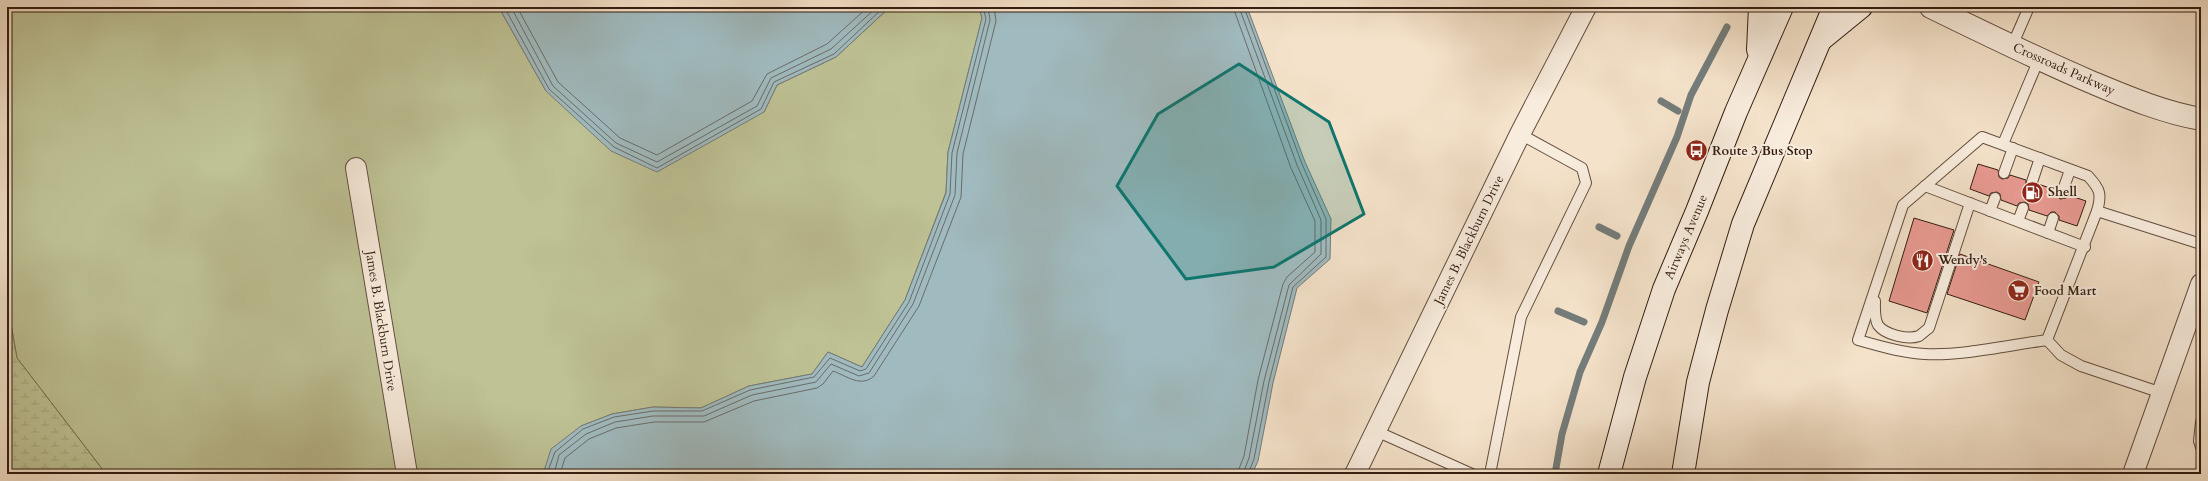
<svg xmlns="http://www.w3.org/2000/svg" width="2208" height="481" font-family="Cardo,serif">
	<defs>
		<pattern id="wetland-marsh" width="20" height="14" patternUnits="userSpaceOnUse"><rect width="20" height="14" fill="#bec295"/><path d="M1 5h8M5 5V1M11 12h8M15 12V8" fill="none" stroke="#a4a67f"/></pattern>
	</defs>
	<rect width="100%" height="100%" fill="#f4e2ca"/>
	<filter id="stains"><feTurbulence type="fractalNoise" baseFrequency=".005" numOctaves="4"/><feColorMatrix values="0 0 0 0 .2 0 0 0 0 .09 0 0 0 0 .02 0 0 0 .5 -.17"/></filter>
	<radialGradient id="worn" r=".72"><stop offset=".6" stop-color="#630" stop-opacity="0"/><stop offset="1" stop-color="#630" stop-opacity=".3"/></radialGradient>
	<path fill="#bec295" stroke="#787053" d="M 7,7 L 502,7 L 502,13 L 546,91 L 764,112 L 777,85 L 836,57 L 890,7 L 979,7 L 982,18 L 948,152 L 946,192 L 905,300 L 862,367 L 828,352 L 812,374 L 749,386 L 701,408 L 653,407 L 612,414 L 581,426 L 545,468 L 546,474 L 106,474 L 17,358 L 7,303 Z"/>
	<path fill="url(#wetland-marsh)" stroke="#787053" d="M 7,303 L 17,358 L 106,474 L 7,474 Z"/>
	<g fill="#a0bbc0" stroke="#747c7a">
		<path d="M 502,7 L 890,7 L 836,57 L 777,85 L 764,112 L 657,172 L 611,151 L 546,91 L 502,13 Z"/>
		<path d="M 979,7 L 1247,7 L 1305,162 L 1331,219 L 1330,259 L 1297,288 L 1273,383 L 1258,461 L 1252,474 L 546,474 L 545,468 L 551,449 L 581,426 L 612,414 L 653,407 L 701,408 L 749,386 L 812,374 L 828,352 L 862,367 L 905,300 L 946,193 L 948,152 L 982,18 Z"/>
	</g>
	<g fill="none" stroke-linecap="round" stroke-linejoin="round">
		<g stroke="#6a6c68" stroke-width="1">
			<path d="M 506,7 L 507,12 L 549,89 L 614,147 L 657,168 L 761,109 L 774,82 L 834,54 L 884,7"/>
			<path d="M 511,7 L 553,86 L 616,143 L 657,162 L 757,106 L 771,78 L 831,49 L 877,7"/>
			<path d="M 517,7 L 558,82 L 620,138 L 657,155 L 752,101 L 767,74 L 827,44 L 868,7"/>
			<path d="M 1233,7 L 1291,168 L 1315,221 L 1315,252 L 1287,277 L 1283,284 L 1258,380 L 1244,456 L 1237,474"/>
			<path d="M 1239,7 L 1297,165 L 1321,220 L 1321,254 L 1289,285 L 1264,381 L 1249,458 L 1243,474"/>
			<path d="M 1244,7 L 1302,164 L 1326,219 L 1326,257 L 1293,287 L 1269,382 L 1254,459 L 1248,474"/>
			<path d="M 549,474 L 549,468 L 555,452 L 583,429 L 614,417 L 653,411 L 702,411 L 750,390 L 814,377 L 830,358 L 860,371 L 866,369 L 909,302 L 950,194 L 952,153 L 986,19 L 983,7"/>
			<path d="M 554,474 L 559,455 L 586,434 L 615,422 L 653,416 L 704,416 L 752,395 L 816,382 L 831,364 L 859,376 L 869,373 L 913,304 L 955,195 L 957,153 L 990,20 L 988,7"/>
			<path d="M 560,474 L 565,458 L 589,439 L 616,428 L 654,422 L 704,422 L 754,401 L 817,388 L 823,384 L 833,371 C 847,376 861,388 874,376 L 919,306 L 961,197 L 963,154 L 996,21 L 994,7"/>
		</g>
		<g stroke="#747c7a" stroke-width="7">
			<path d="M 1661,101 L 1678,111"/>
			<path d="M 1599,227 L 1617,236"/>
			<path d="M 1558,311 L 1584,322"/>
			<path d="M 1555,474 L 1562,434 L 1580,372 L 1602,322 L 1629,246 L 1677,137 L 1691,95 L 1727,27"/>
		</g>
	</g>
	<g fill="#e89991" stroke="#331d11">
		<path d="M 1978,164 L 1998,170 L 1999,177 L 2002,179 L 2008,178 L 2010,175 L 2026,180 L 2026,184 L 2030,188 L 2034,188 L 2038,184 L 2056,190 L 2056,195 L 2060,199 L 2066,198 L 2068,195 L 2086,201 L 2077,226 L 2059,220 L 2059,216 L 2055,212 L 2051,212 L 2047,216 L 2029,210 L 2028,204 L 2025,202 L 2019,203 L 2017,206 L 2001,200 L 2000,194 L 1997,192 L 1991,193 L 1989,196 L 1970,189 Z"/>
		<path d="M 1914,218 L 1954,230 L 1927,313 L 1889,301 Z"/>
		<path d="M 1960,254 L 2039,282 L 2025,320 L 1947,294 Z"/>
	</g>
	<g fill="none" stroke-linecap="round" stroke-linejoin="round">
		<defs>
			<g id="service">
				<path d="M 2012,46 L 2029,7"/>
				<path d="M 1982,137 L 2088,176 C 2100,189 2102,194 2097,211 L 2047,340 C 2010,345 1962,356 1925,354 C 1902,353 1880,346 1858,340 L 1903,205 Z"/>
				<path d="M 2003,144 L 2039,59"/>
				<path d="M 2004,173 L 2013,148"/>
				<path d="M 2032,182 L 2040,158"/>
				<path d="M 1925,186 L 2085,247"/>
				<path d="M 2062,193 L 2070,170"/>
				<path d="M 1990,211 L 1995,198"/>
				<path d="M 2097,211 L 2201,244"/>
				<path d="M 2018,221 L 2023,208"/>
				<path d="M 2048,233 L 2053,218"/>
				<path d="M 1875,301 C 1875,308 1874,318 1878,325 C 1885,335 1908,340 1919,336 C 1922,334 1926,330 1929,328 L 1970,203"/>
				<path d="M 2047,340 L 2061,355 L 2081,366 L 2162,393"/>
				<path d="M 2201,422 L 2199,441 L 2201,447"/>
				<path d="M 1376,431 L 1472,474"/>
				<path d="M 1490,474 L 1521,317 L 1586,183 L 1582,168 L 1520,134"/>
			</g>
			<g id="minor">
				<path d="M 356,168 L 407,474"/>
				<path d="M 1355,474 L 1520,134 L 1586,7"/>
				<path d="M 2133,474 L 2201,284"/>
			</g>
			<path id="tertiary" d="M 1931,7 C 1984,33 2037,59 2091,82 C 2127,97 2162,112 2201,119"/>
			<g id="secondary">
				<path d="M 1823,38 L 1861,7"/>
				<path d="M 1758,50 L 1760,7"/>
				<path d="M 1609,474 L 1635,377 L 1664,289 L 1697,211 L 1736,112 L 1782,7"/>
				<path d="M 1683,474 L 1698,382 L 1717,310 L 1743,224 L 1834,7"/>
			</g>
		</defs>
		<use href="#service" stroke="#634e3f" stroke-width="12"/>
		<use href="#minor" stroke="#634e3f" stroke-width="22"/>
		<use href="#tertiary" stroke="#634e3f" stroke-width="24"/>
		<use href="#secondary" stroke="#331d11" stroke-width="24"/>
		<use href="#service" stroke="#f8ecdd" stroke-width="10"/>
		<use href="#minor" stroke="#f8ecdd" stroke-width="20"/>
		<use href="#tertiary" stroke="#f8ecdd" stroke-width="22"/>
		<use href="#secondary" stroke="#f8ecdd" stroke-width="22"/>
	</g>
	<path fill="#0f766e" fill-opacity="0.2" stroke="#0f766e" stroke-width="3" stroke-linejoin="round" d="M 1239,64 L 1329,122 L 1364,214 L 1274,267 L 1186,279 L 1117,186 L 1158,114 Z"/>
	<defs>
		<symbol id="bus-disc" viewBox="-11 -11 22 22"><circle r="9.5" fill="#8f2418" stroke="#f8ecdd"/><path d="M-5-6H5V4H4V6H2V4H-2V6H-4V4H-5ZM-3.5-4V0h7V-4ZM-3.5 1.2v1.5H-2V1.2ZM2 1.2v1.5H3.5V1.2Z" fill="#fff"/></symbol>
		<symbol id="fuel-disc" viewBox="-11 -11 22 22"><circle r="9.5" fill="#8f2418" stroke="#f8ecdd"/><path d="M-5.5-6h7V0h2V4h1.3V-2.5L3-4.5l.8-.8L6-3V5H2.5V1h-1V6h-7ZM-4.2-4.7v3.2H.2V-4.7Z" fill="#fff"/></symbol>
		<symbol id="restaurant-disc" viewBox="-11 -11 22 22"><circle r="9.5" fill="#8f2418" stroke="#f8ecdd"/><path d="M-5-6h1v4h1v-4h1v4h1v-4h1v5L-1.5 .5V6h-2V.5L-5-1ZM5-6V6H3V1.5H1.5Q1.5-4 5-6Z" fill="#fff"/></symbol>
		<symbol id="supermarket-disc" viewBox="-11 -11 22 22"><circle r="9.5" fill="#8f2418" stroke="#f8ecdd"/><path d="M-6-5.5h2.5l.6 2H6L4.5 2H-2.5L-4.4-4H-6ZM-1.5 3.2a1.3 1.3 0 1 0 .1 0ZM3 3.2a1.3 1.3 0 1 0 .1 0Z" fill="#fff"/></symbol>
	</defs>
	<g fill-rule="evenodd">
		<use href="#bus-disc" x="1684" y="138" width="25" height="25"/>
		<use href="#fuel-disc" x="2020" y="180" width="25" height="25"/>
		<use href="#restaurant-disc" x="1910" y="248" width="25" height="25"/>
		<use href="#supermarket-disc" x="2006" y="278" width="25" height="25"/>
	</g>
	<g text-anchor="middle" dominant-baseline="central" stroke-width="4" stroke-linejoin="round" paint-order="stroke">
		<g font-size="13" fill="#331d11" stroke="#f8ecdd">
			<text transform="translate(2064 69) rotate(24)">Crossroads Parkway</text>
			<text transform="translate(1686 237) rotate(-67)">Airways Avenue</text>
			<text transform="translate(1469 240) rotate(-64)">James B. Blackburn Drive</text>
			<text transform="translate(381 321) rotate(81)">James B. Blackburn Drive</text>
		</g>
		<g font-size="13" font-weight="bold" fill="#331d11" stroke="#f8ecdd" text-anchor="start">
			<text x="1712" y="151">Route 3 Bus Stop</text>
			<text x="2048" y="192">Shell</text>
			<text x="1938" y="260">Wendy's</text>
			<text x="2034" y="291">Food Mart</text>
		</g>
	</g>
	<rect width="2208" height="481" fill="none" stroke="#f4e2ca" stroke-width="24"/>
	<rect x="8" y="8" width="2192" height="465" fill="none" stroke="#331d11" stroke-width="2"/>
	<rect x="12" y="12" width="2184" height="457" fill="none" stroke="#331d11"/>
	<rect width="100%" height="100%" filter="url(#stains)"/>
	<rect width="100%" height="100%" fill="url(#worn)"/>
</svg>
